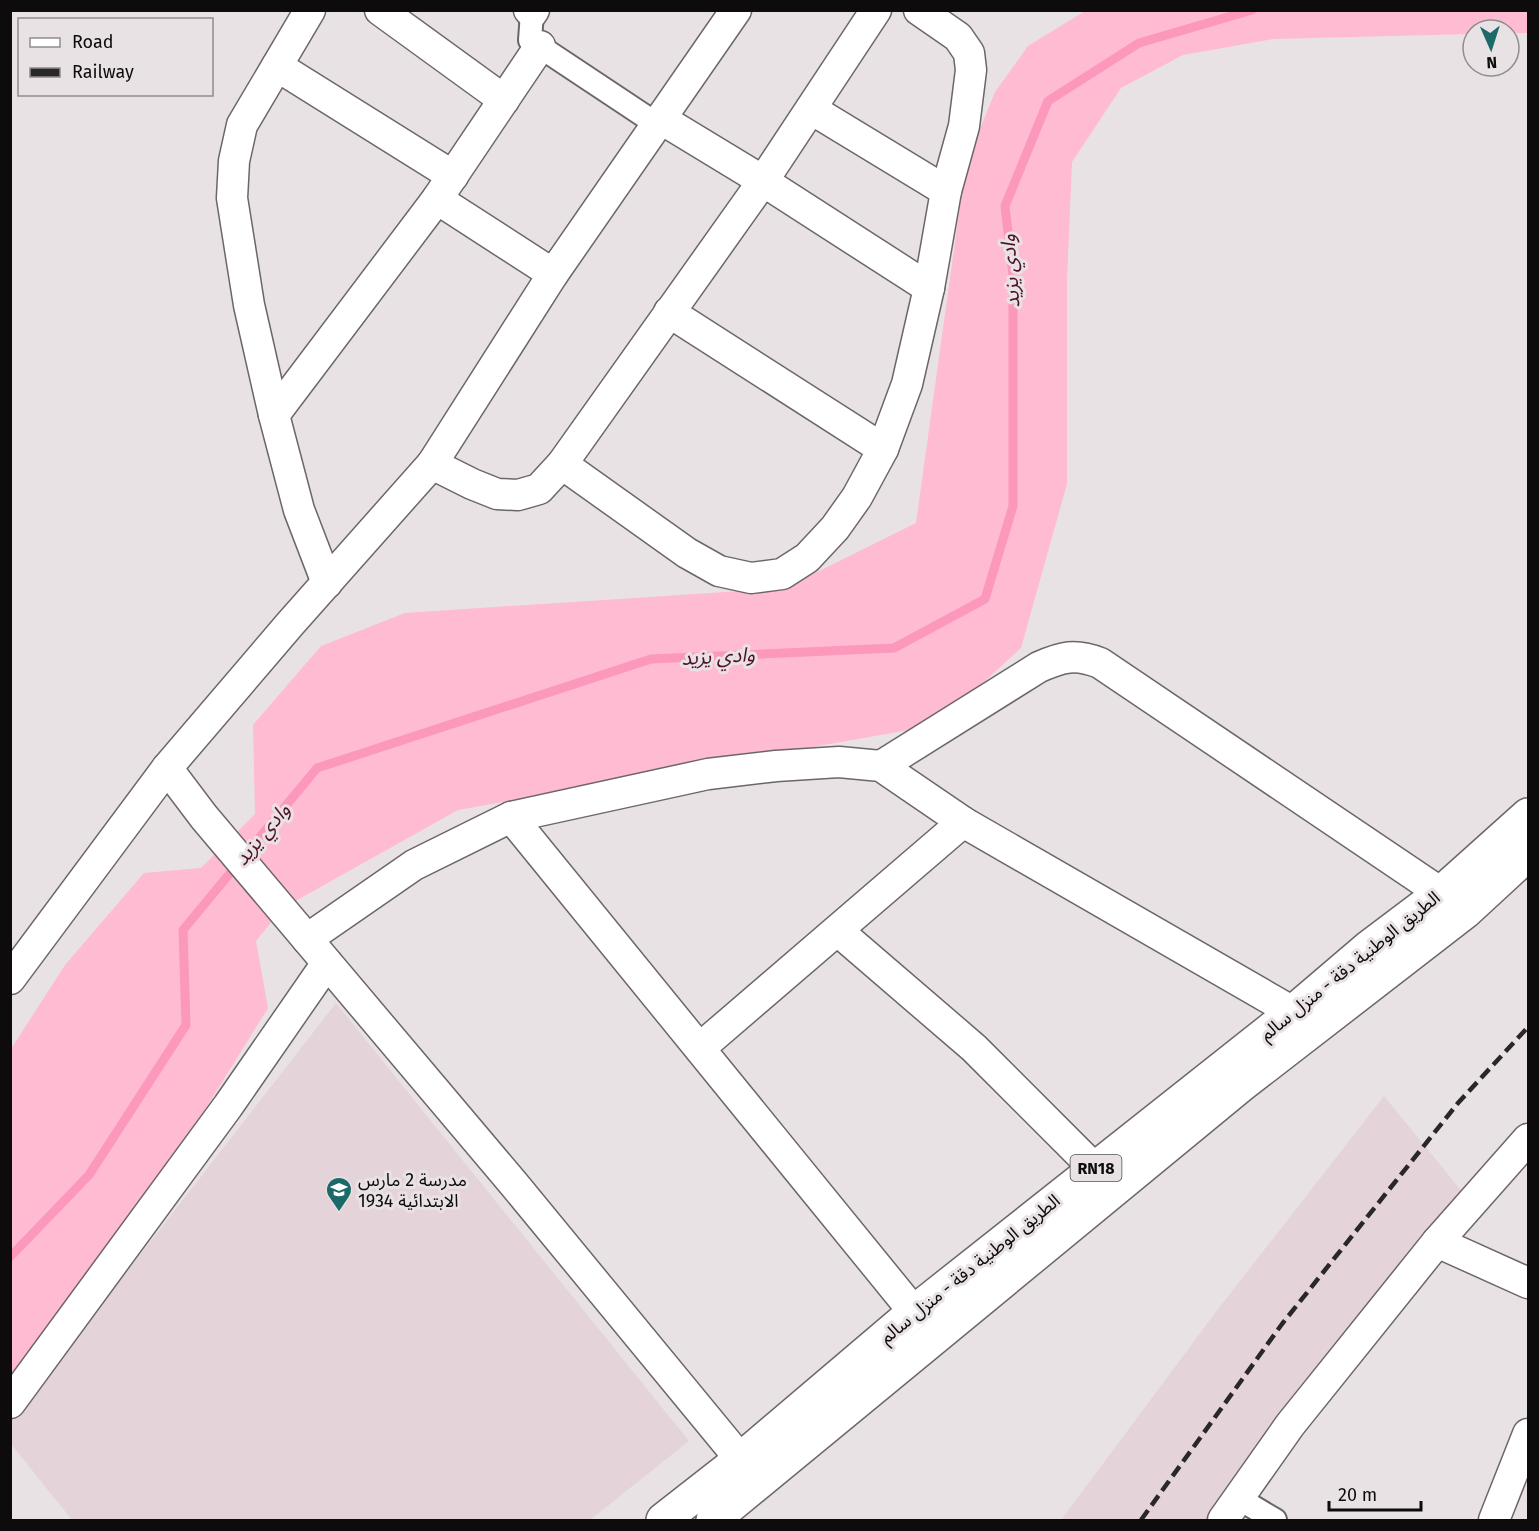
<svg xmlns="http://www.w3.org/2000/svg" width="1539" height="1531" font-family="'Fira Sans','Noto Sans Arabic',sans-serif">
	<rect width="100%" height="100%" fill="#e9e2e4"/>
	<g fill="#e4d4d9">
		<path d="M 336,1003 L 689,1441 L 590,1520 L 72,1520 L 11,1444 L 10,1422 Z"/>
		<path d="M 1384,1096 L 1464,1194 L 1214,1520 L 1061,1520 L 1215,1313 Z"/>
	</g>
	<path fill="#ffbbd1" d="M 1085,11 L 1528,11 L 1528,33 L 1509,33 L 1509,30 L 1473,30 L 1473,34 L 1273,39 L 1183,55 L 1121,88 L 1072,162 L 1067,280 L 1067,484 L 1021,648 L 937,725 L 458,810 L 283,908 L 256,941 L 268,1008 L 139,1216 L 11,1385 L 11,1049 L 65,965 L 144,873 L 201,868 L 255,814 L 253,725 L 321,646 L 405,613 L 785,588 L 916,523 L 966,163 L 995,92 L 1028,46 Z"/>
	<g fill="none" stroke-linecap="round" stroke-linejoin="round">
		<path stroke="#fb98bb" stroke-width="9" d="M 10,1257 L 89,1175 L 186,1025 L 183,930 L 317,768 L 651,659 L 894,648 L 985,599 L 1013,506 L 1013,275 L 1005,206 L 1048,101 L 1139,43 L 1252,10"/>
		<defs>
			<g id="pedestrian">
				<path d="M 532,13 L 530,40 L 658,125"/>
				<path d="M 1238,1498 L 1275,1520"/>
			</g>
			<g id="minor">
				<path d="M 310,10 L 242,125 L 234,161 L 232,198 L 249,305 L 274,415 L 299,510 L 327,583"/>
				<path d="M 380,10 L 504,100"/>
				<path d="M 529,10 L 532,13 L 534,10"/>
				<path d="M 277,66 L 453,176"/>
				<path d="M 811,109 L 946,191"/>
				<path d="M 661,119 L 763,181 L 929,288"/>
				<path d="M 437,199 L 553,274"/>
				<path d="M 669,312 L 883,449"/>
				<path d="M 274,415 L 437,199 L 540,46"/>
				<path d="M 432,464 L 472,484 L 497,494 L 518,495 L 539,489 L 562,464 L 763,181 L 876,10"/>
				<path d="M 562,464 L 687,553 L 719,571 L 751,578 L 782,574 L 807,558 L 835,528 L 857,497 L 883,449 L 907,384 L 929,288 L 946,191 L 964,126 L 971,70 L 969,53 L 958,37 L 919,10"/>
				<path d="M 881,766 L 1039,667 C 1062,657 1075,653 1100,663 L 1441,893 L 1459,907"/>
				<path d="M 167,768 L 204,817 L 513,1183 L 755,1477"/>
				<path d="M 511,817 L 914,1312"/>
				<path d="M 838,931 L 974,1048 L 1112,1186"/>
				<path d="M 307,939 L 414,865 L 511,817 L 708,774 L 776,766 L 839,762 L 881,766 L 963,822 L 1293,1012"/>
				<path d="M 10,979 L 167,768 L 290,624 L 432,464 L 553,274 L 736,10"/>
				<path d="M 700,1048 L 963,822"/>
				<path d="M 1437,1242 L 1528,1283"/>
				<path d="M 10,1403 L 228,1106 L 327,963"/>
				<path d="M 1223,1520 L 1290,1425 L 1437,1242 L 1528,1139"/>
				<path d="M 1494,1520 L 1528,1434"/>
			</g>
			<g id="primary">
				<path d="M 663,1520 L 741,1459 L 914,1312 L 1293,1012 L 1368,948 L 1441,893 L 1528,815"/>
				<path d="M 713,1520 L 1240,1086 L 1465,912 L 1528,854"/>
			</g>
		</defs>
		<use href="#pedestrian" stroke="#6c6668" stroke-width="26"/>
		<use href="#minor" stroke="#6c6668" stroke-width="33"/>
		<use href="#primary" stroke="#6c6668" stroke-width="36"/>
		<use href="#pedestrian" stroke="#fff" stroke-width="22"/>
		<use href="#minor" stroke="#fff" stroke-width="30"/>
		<use href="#primary" stroke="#fff" stroke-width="33"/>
		<path stroke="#2a2727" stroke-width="4.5" stroke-dasharray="12 6" stroke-linecap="butt" d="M 1141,1520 L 1282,1324 L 1458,1103 L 1528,1027"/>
	</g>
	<defs>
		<symbol id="school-pin" viewBox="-11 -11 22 30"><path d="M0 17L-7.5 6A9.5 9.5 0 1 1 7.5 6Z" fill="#1c6969" stroke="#e9e2e4"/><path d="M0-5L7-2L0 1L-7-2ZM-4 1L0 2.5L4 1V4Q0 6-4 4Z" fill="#fff"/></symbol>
	</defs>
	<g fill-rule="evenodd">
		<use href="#school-pin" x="324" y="1175" width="30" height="40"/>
	</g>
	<g text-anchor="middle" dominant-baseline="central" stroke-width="6" stroke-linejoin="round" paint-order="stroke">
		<rect fill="#e9e2e4" stroke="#4f4c4c" stroke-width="1.5" x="1070.5" y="1155" width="51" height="26" rx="4.5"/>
		<g font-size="16" font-weight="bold" fill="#0d0b0b">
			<text x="1096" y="1168">RN18</text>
		</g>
		<g font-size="18" fill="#0d0b0b" stroke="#e9e2e4">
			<text transform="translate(1350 966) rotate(-39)">الطريق الوطنية دقة - منزل سالم</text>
			<text transform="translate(970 1269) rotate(-39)">الطريق الوطنية دقة - منزل سالم</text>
		</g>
		<g font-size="18" fill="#0d0b0b" stroke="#e9e2e4" text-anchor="start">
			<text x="358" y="1180">مدرسة 2 مارس<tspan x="358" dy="21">1934 الابتدائية</tspan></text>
		</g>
		<g font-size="20" font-style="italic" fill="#4d112b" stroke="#e9e2e4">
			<text transform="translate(1010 271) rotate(-94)">وادي يزيد</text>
			<text transform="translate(718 656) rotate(-3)">وادي يزيد</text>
			<text transform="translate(262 834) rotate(-50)">وادي يزيد</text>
		</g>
	</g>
	<rect width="1539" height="1531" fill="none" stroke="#0d0b0b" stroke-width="24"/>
	<rect x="18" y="18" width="195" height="78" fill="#e9e2e4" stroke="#918c8d" stroke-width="1.5"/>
	<rect x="30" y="38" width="30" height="9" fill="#ffffff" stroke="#918c8d" stroke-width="1.5"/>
	<text x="72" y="48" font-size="18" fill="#0d0b0b">Road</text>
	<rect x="30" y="68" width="30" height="9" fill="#2a2727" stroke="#918c8d" stroke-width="1.5"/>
	<text x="72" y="78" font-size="18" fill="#0d0b0b">Railway</text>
	<g transform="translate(1491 48) rotate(177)"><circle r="28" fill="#e9e2e4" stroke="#918c8d" stroke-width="1.5"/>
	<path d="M0-4.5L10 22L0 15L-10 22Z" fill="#1c6969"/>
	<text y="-9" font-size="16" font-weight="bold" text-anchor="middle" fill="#0d0b0b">N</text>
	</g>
	<path d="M1329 1501v9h92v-9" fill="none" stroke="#0d0b0b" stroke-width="3"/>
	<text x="1338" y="1501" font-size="18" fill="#0d0b0b" stroke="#e9e2e4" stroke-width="4.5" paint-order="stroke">20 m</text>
</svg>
